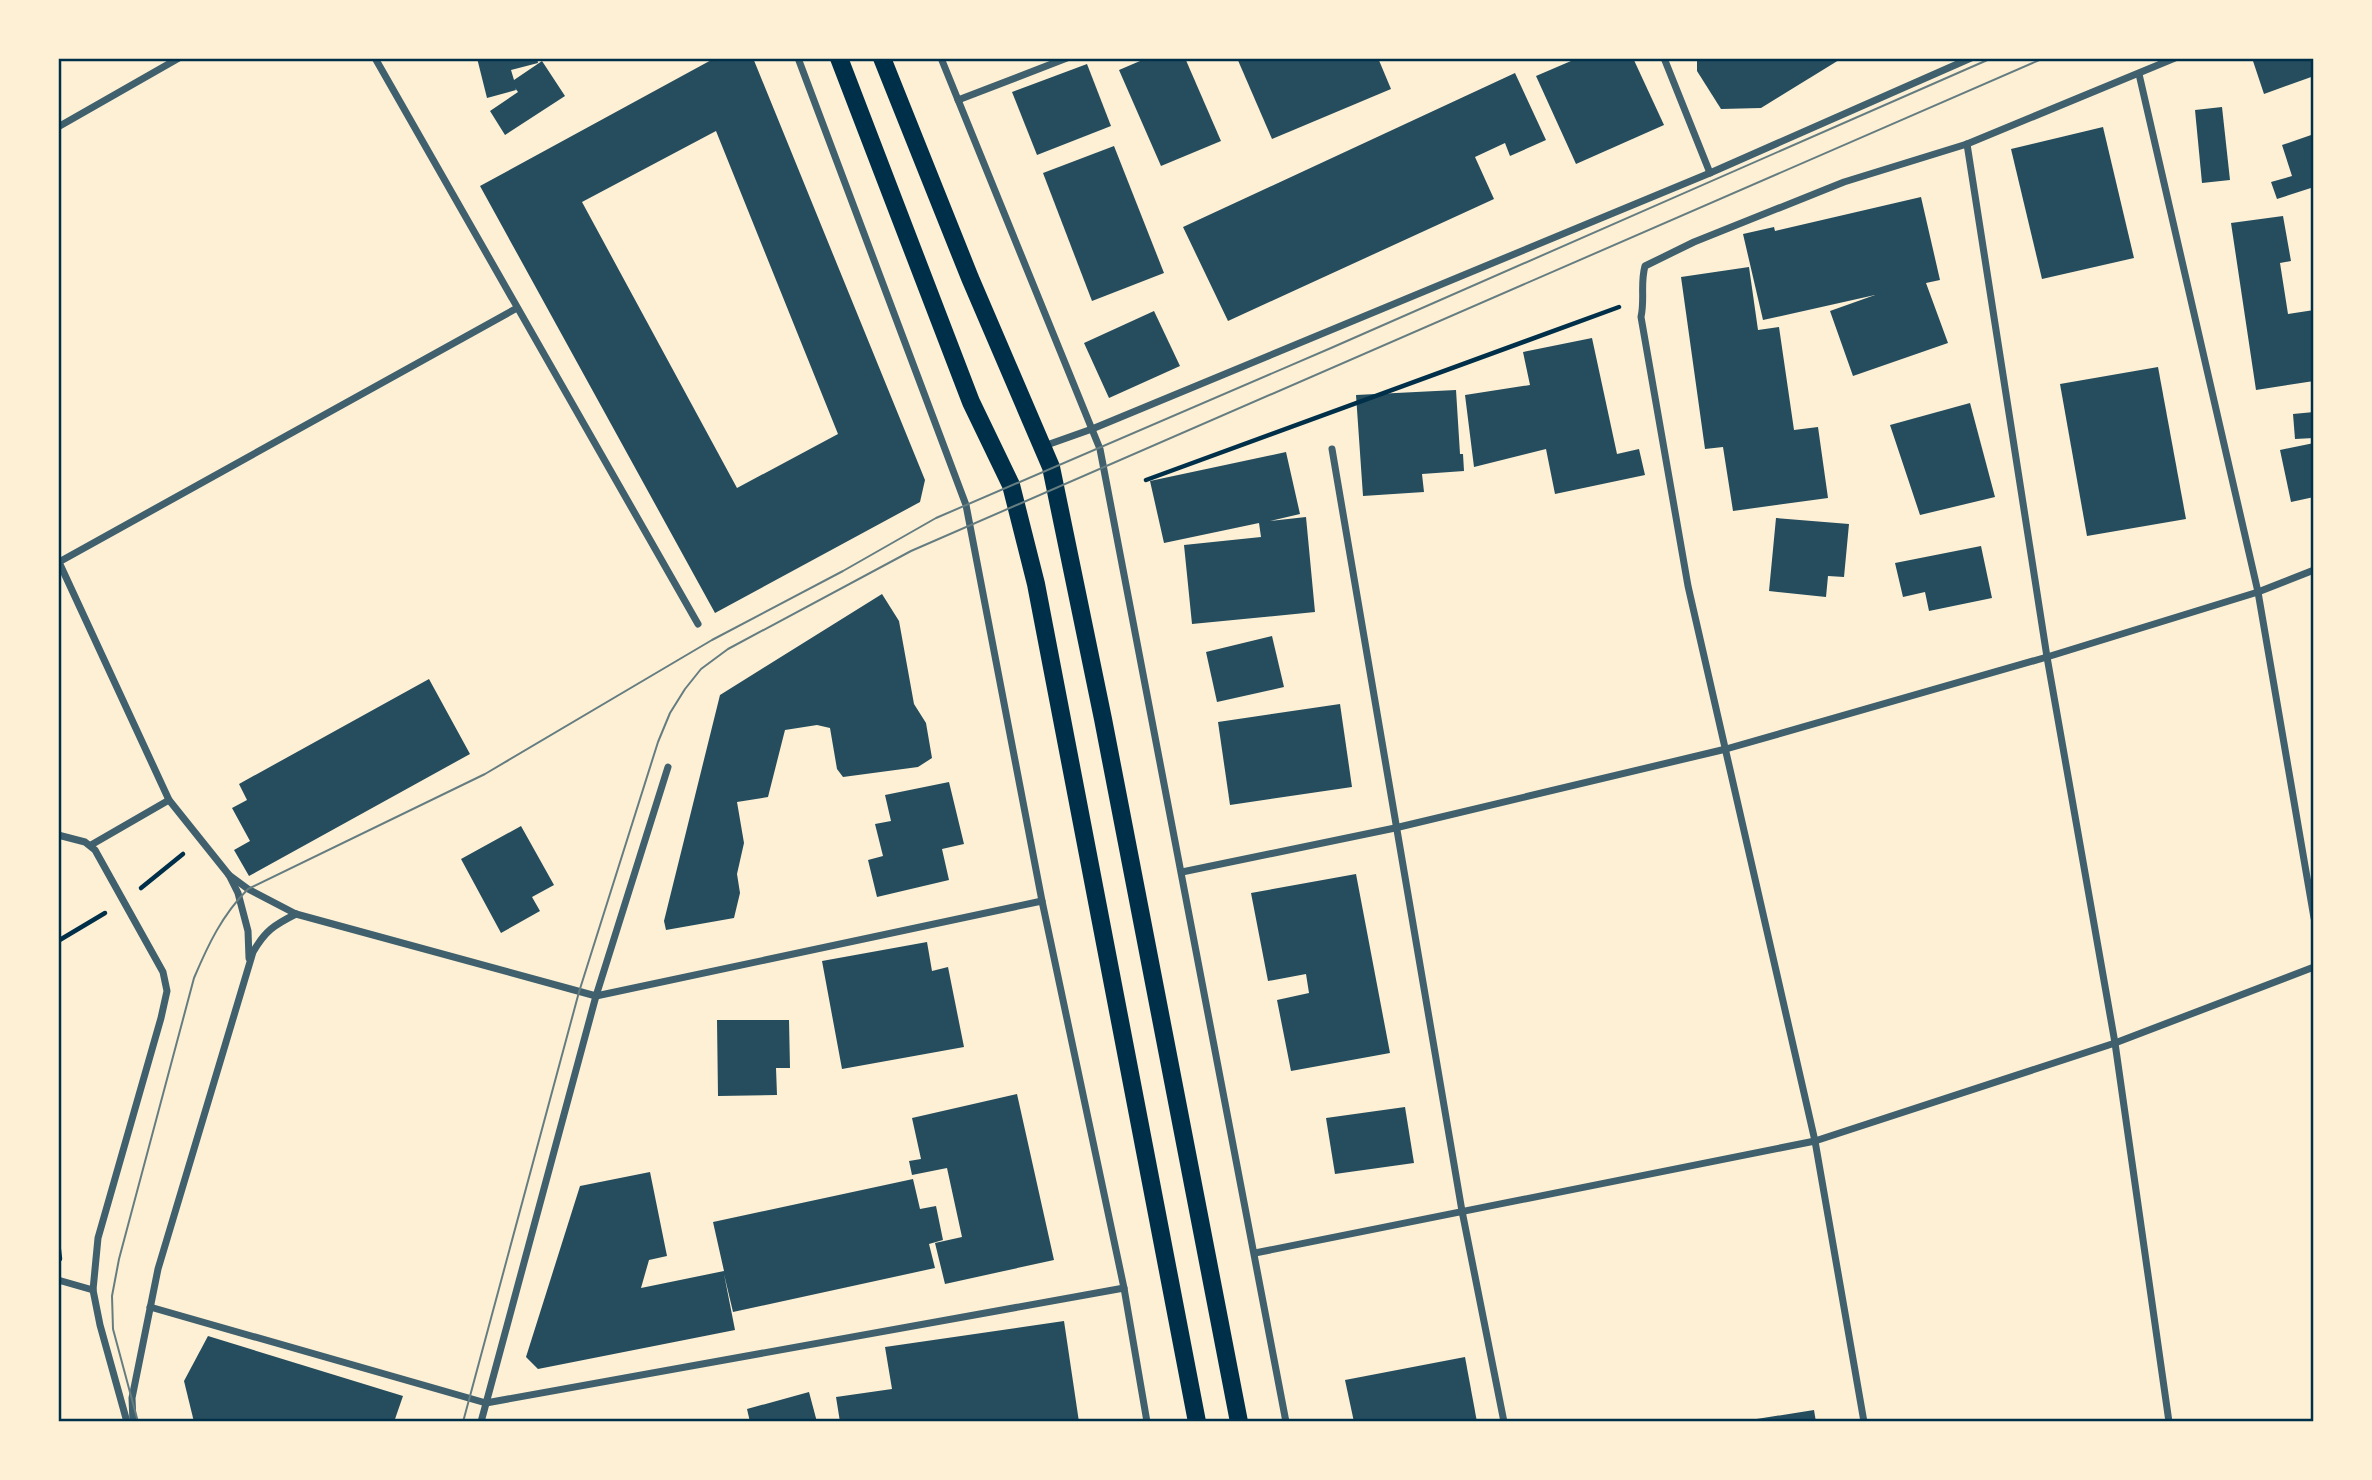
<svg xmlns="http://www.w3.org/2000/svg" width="2372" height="1480" font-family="'Nunito Sans',sans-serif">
	<rect width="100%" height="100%" fill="#fdf0d5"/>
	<g fill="#264d5e" fill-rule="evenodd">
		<path d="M 477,58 L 537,58 L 538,63 L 511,70 L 514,80 L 542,61 L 565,96 L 505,135 L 490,111 L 518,92 L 515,88 L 516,90 L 487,98 Z"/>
		<path d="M 715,58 L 753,58 L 925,480 L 920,502 L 715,613 L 480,186 ZM 716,131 L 838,434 L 737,488 L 582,202 Z"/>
		<path d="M 1147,58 L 1185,58 L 1221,141 L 1161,166 L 1119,70 Z"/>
		<path d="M 1237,58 L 1378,58 L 1391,89 L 1272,139 Z"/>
		<path d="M 1578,58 L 1633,58 L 1664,125 L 1576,164 L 1536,76 Z"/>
		<path d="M 1697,58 L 1839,58 L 1839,60 L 1761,108 L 1721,109 L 1697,71 Z"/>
		<path d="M 2252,58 L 2314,58 L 2314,76 L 2264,94 Z"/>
		<path d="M 1087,64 L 1111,126 L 1037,155 L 1012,92 Z"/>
		<path d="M 1515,73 L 1546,140 L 1510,156 L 1505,143 L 1475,157 L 1494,199 L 1228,321 L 1183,227 Z"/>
		<path d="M 2222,107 L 2230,180 L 2202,183 L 2195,110 Z"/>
		<path d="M 2103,127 L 2134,258 L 2042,279 L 2011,149 Z"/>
		<path d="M 2314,134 L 2314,187 L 2277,199 L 2271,182 L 2292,176 L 2282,145 Z"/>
		<path d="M 1114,146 L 1164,273 L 1092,301 L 1043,173 Z"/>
		<path d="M 1921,197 L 1940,280 L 1926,283 L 1948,343 L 1853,376 L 1830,311 L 1875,295 L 1763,320 L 1743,234 L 1774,227 L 1775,231 Z"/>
		<path d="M 2283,216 L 2291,261 L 2280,263 L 2288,314 L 2314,310 L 2314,381 L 2256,390 L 2231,223 Z"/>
		<path d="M 1749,267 L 1758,330 L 1779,327 L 1794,430 L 1818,427 L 1828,498 L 1733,511 L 1723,447 L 1705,449 L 1681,277 Z"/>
		<path d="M 1154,311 L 1180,366 L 1109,398 L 1084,343 Z"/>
		<path d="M 1592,338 L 1617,454 L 1639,449 L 1645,475 L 1555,494 L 1546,449 L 1474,467 L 1465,395 L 1530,385 L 1523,352 Z"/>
		<path d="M 2158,367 L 2186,519 L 2087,536 L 2060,384 Z"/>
		<path d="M 1456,390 L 1460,454 L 1463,454 L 1464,471 L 1422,474 L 1424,492 L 1363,496 L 1356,395 Z"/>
		<path d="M 1970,403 L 1995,497 L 1920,515 L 1890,425 Z"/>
		<path d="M 2314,412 L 2314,438 L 2295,439 L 2293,414 Z"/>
		<path d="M 2314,443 L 2314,497 L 2291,502 L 2280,450 Z"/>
		<path d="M 1286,452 L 1300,514 L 1270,521 L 1306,517 L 1315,612 L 1192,624 L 1184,545 L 1261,537 L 1259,523 L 1164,543 L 1150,481 Z"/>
		<path d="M 1776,518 L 1849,524 L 1844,577 L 1828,576 L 1826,597 L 1769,591 Z"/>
		<path d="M 1981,546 L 1992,598 L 1929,611 L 1925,592 L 1903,597 L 1895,563 Z"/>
		<path d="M 882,594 L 899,621 L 914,704 L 926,723 L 932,758 L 918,767 L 843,777 L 837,769 L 830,728 L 817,725 L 785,730 L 768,797 L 737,802 L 744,843 L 737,874 L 740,893 L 734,918 L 666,930 L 664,921 L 720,695 Z"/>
		<path d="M 1272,636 L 1284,687 L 1217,702 L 1206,652 Z"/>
		<path d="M 429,679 L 470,754 L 249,876 L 234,850 L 250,841 L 232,808 L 247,800 L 239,784 Z"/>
		<path d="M 1340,704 L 1352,787 L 1230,805 L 1218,722 Z"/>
		<path d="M 949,782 L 964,844 L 942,849 L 949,880 L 877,897 L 868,860 L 883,856 L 875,824 L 891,821 L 885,795 Z"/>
		<path d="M 521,826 L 554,885 L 532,897 L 540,911 L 501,933 L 461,859 Z"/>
		<path d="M 1356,874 L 1390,1053 L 1291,1071 L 1277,1000 L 1309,993 L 1306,974 L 1268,981 L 1251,893 Z"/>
		<path d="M 927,942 L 932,971 L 948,967 L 964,1047 L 842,1069 L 822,961 Z"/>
		<path d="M 717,1020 L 789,1020 L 790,1068 L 776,1068 L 777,1095 L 718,1096 Z"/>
		<path d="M 1017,1094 L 1054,1260 L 945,1284 L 935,1243 L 962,1237 L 947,1168 L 912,1175 L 909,1161 L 921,1159 L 912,1118 Z"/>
		<path d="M 1405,1107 L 1414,1163 L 1335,1174 L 1326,1118 Z"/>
		<path d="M 650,1172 L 667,1256 L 649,1260 L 641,1288 L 724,1271 L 713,1222 L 913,1179 L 920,1209 L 936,1206 L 943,1240 L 929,1244 L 935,1268 L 733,1312 L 724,1274 L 735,1330 L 538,1369 L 526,1357 L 580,1186 Z"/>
		<path d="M 1064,1321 L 1079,1422 L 840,1422 L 836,1397 L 892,1389 L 885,1347 Z"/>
		<path d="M 208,1336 L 403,1396 L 394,1422 L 194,1422 L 184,1381 Z"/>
		<path d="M 1465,1357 L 1477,1422 L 1354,1422 L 1345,1380 Z"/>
		<path d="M 809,1392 L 817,1422 L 750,1422 L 747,1409 Z"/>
		<path d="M 1814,1410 L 1816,1422 L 1744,1422 L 1744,1421 Z"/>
	</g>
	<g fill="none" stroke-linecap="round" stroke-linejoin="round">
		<g stroke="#003049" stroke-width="4.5">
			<path d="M 1146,480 L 1619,307"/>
			<path d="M 141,888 L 183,854"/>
			<path d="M 58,941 L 105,913"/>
			<path d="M 58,1242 L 60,1259"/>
		</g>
		<g stroke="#3f606c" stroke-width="7">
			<path d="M 375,58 L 698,624"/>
			<path d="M 798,58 L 966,505 L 1042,901 L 1124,1288 L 1147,1422"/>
			<path d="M 941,58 L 1100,449 L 1286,1422"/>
			<path d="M 1664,58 L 1710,173"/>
			<path d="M 2139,74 L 2258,592 L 2314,918"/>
			<path d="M 958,100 L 1067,58"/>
			<path d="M 58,127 L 179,58"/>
			<path d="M 1967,144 L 2047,657 L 2115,1043 L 2169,1422"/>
			<path d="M 1044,446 L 1092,429 L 1710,173 L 1971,58"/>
			<path d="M 1332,449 L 1462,1211 L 1504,1422"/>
			<path d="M 58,560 L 169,800 L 229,875 L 238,893 L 248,931 L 249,958"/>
			<path d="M 59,562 L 517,308"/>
			<path d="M 58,835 L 85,842 L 95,850 L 163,972 L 167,991 L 161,1018 L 98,1238 L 93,1290 L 100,1325 L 127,1422"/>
			<path d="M 91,845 L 169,800"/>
			<path d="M 1182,872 L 1395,828 L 1726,749 L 2047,657 L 2258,592 L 2314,570"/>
			<path d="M 229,875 L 248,889 L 296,914 L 596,996 L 1042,901"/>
			<path d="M 1255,1253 L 1815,1141 L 2115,1043 L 2314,967"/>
			<path d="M 58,1280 L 93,1290"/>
			<path d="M 150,1307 L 486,1403 L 1124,1288"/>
			<path d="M 133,1422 L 132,1398 L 158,1269 L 253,952 C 265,931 274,925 296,914"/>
			<path d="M 481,1422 L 596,996 L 668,767"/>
			<path d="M 1864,1422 L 1815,1141 L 1688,586 L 1641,317 C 1645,299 1640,284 1645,266 L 1694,242 L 1844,182 L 1967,144 L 2175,58"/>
		</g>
		<g stroke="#003049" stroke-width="18">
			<path d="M 839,58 L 971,402 L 1011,485 L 1036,584 L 1197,1422"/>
			<path d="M 882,58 L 970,278 L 1051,467 L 1103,719 L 1239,1422"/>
		</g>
		<g stroke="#657d81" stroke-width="2">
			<path d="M 138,1422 L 113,1329 L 112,1296 L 119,1259 L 194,978 C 208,945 222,915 248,889 L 485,774 L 712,640 L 843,571 L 936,518 L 1331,348 L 1992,58"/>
			<path d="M 463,1422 L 579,992 L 658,742 L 670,713 L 685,689 L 701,669 L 728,649 L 911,551 L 2044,58"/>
		</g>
	</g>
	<rect width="2372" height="1480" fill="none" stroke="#fdf0d5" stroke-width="119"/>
	<rect x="60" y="60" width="2252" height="1360" fill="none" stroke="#003049" stroke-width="2.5"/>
</svg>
